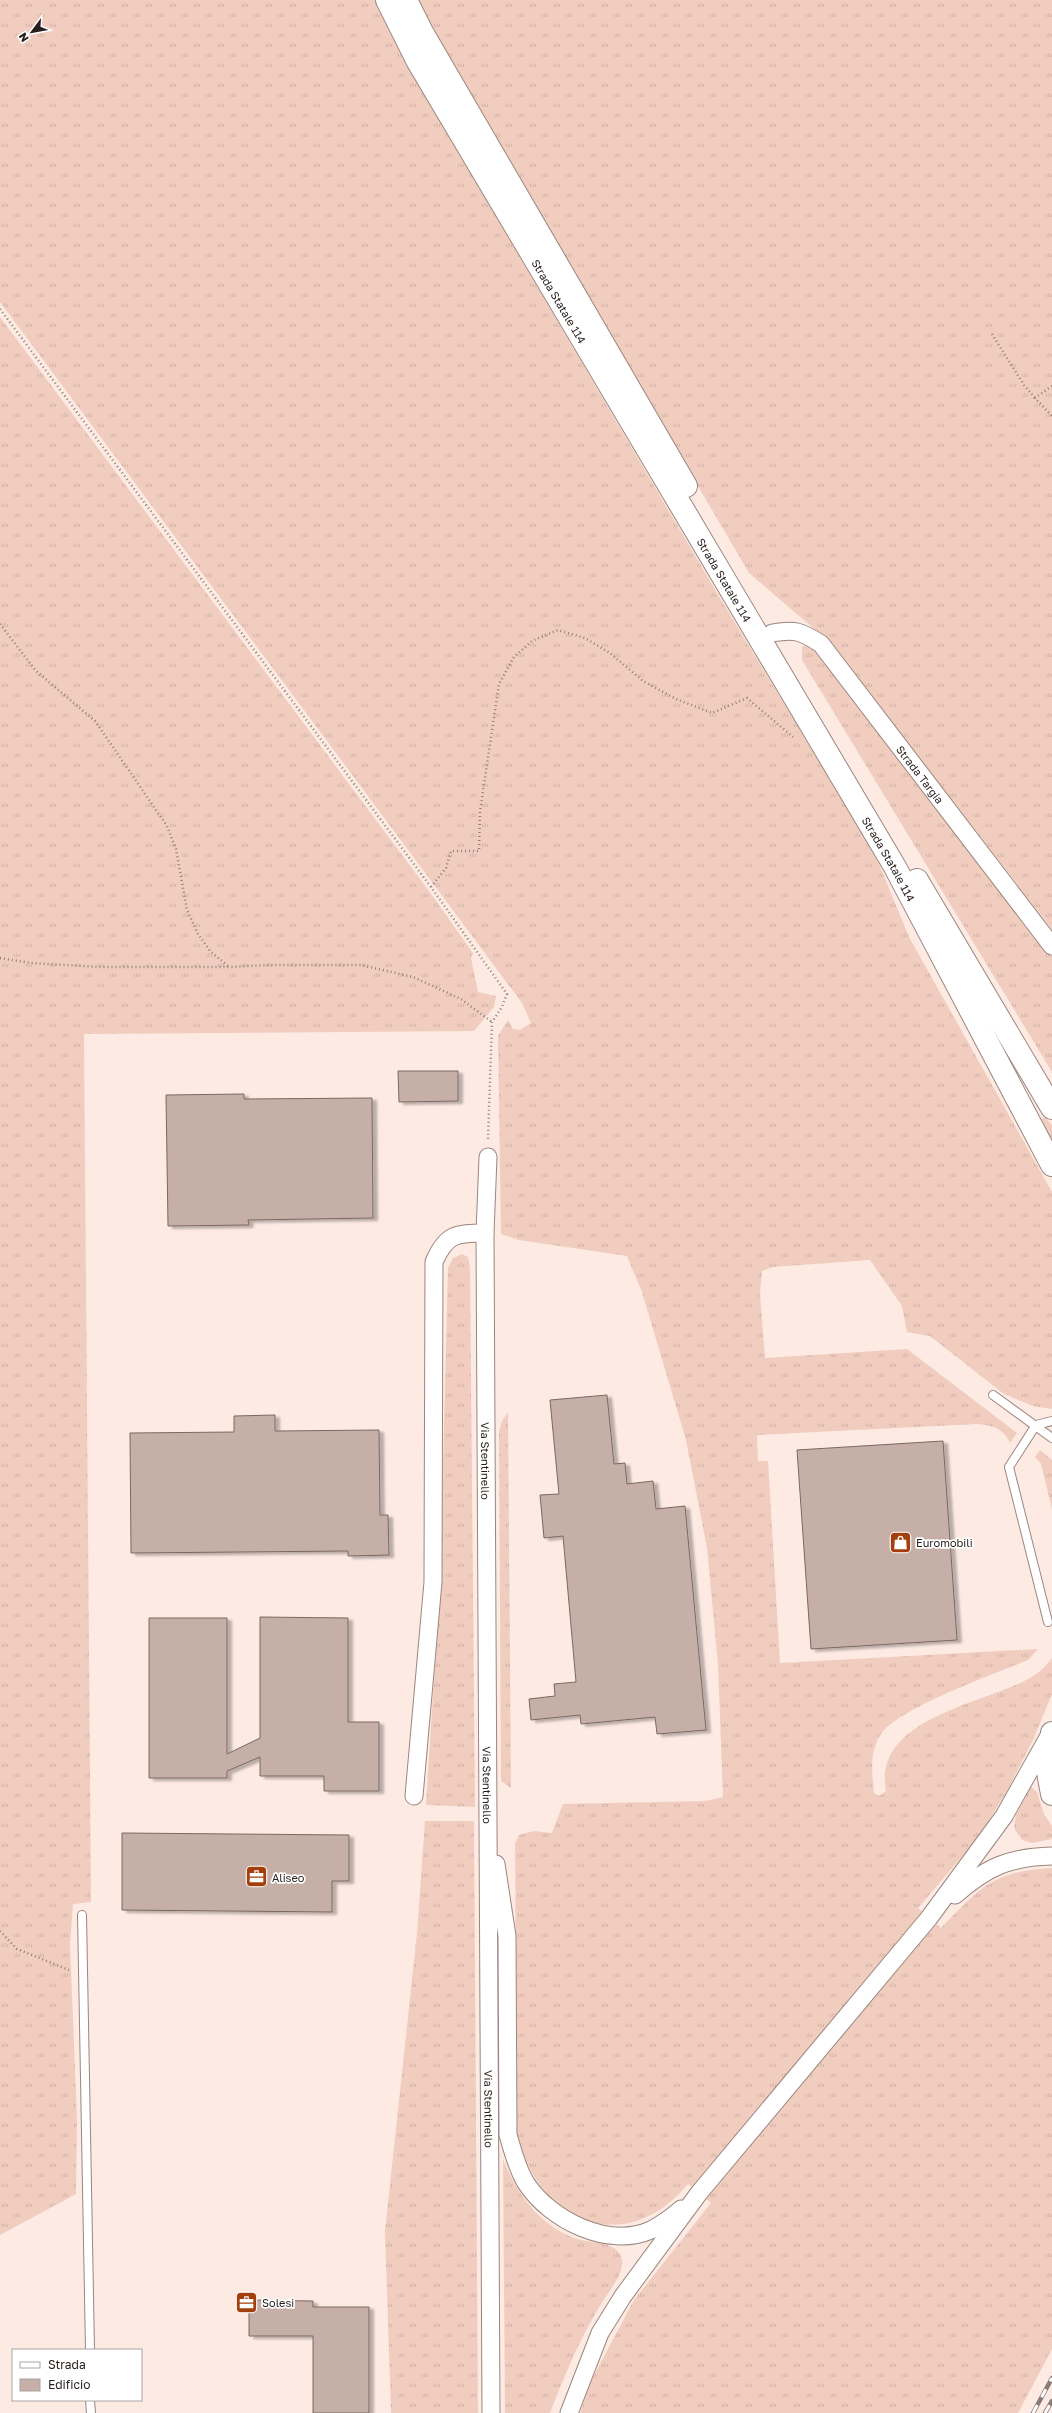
<svg xmlns="http://www.w3.org/2000/svg" width="1052" height="2413" font-family="'Golos Text',sans-serif">
	<defs>
		<pattern id="grass-tufts" width="24" height="20" patternUnits="userSpaceOnUse"><rect width="24" height="20" fill="#f1cdbf"/><path d="M3 7l-1-3M5 7V3M7 7l1-3M15 17l-1-3M17 17v-4M19 17l1-3" fill="none" stroke="#cfb0a4"/></pattern>
		<filter id="shadow"><feDropShadow dx="4.5" dy="2.5" stdDeviation="1" flood-color="#0004"/></filter>
	</defs>
	<rect width="100%" height="100%" fill="#fdeae3"/>
	<g fill="url(#grass-tufts)">
		<path d="M 0,0 L 376,0 L 406,64 L 723,603 L 858,826 L 879,864 L 909,937 L 1052,1192 L 1052,1409 L 1033,1406 L 1004,1394 L 930,1336 L 907,1332 L 902,1306 L 870,1260 L 773,1267 L 762,1271 L 760,1294 L 765,1358 L 907,1349 L 1017,1433 L 1010,1443 C 1004,1428 991,1425 976,1424 L 757,1435 L 758,1461 L 768,1461 L 780,1663 L 1038,1649 L 1028,1660 C 995,1674 899,1708 881,1734 C 869,1752 872,1773 874,1793 L 879,1796 L 886,1791 C 872,1718 984,1704 1030,1678 C 1039,1673 1046,1666 1052,1658 L 1052,1694 L 1033,1740 L 1008,1789 L 978,1838 L 918,1908 L 941,1928 C 980,1888 993,1871 1052,1868 L 1052,2349 L 1018,2413 L 580,2413 L 591,2381 L 634,2300 L 711,2203 L 688,2184 C 625,2260 537,2222 517,2133 L 515,1844 L 519,1835 L 534,1831 L 552,1833 L 563,1804 L 705,1801 L 723,1797 L 718,1664 L 707,1548 L 686,1440 L 642,1292 L 627,1256 L 519,1240 L 501,1234 L 498,1036 L 508,1020 L 513,1029 L 520,1030 L 531,1023 L 522,1003 L 0,302 Z"/>
		<path d="M 418,0 L 1052,0 L 1052,929 L 826,639 L 749,573 L 472,101 Z"/>
		<path d="M 0,317 L 429,891 L 473,953 L 471,958 L 478,992 L 496,996 L 494,1007 L 474,1031 L 84,1034 L 91,1902 L 73,1904 L 70,1944 L 77,2120 L 76,2194 L 0,2235 Z"/>
		<path d="M 807,643 L 823,657 L 1052,957 L 1052,1072 L 802,660 L 802,647 Z"/>
		<path d="M 1045,1117 L 1052,1125 L 1052,1147 L 1041,1120 Z"/>
		<path d="M 462,1254 L 468,1257 L 470,1268 L 475,1807 L 426,1805 L 440,1583 L 448,1268 L 453,1258 Z"/>
		<path d="M 508,1412 L 511,1788 L 501,1781 L 499,1432 L 502,1421 Z"/>
		<path d="M 1040,1450 L 1052,1460 L 1052,1509 L 1041,1464 L 1035,1457 Z"/>
		<path d="M 1031,1787 L 1037,1792 L 1044,1814 L 1052,1826 L 1052,1839 L 1032,1843 L 1022,1840 L 1014,1828 L 1016,1815 Z"/>
		<path d="M 425,1821 L 474,1821 L 478,2413 L 391,2413 L 385,2231 L 417,1933 Z"/>
		<path d="M 503,2159 C 517,2194 538,2224 574,2238 C 589,2244 619,2240 622,2260 C 624,2274 610,2290 603,2301 C 581,2336 565,2374 550,2413 L 505,2413 Z"/>
	</g>
	<g fill="#c5afa7" stroke="#7c6861" filter="url(#shadow)">
		<path d="M 398,1071 L 458,1071 L 458,1101 L 399,1102 Z"/>
		<path d="M 244,1094 L 244,1099 L 372,1098 L 373,1218 L 248,1220 L 249,1225 L 168,1226 L 166,1095 Z"/>
		<path d="M 607,1395 L 614,1464 L 625,1463 L 627,1484 L 653,1481 L 656,1509 L 685,1506 L 706,1730 L 657,1734 L 655,1717 L 581,1724 L 580,1715 L 531,1720 L 529,1699 L 555,1696 L 554,1684 L 576,1682 L 563,1536 L 544,1538 L 540,1495 L 559,1494 L 550,1400 Z"/>
		<path d="M 275,1415 L 275,1431 L 379,1430 L 380,1515 L 388,1515 L 389,1555 L 348,1556 L 348,1551 L 131,1553 L 130,1433 L 234,1432 L 234,1416 Z"/>
		<path d="M 943,1441 L 957,1640 L 811,1649 L 797,1450 Z"/>
		<path d="M 260,1617 L 348,1618 L 348,1722 L 379,1722 L 379,1791 L 324,1791 L 324,1776 L 260,1776 L 260,1757 L 227,1771 L 227,1778 L 149,1778 L 149,1618 L 227,1618 L 227,1754 L 260,1738 Z"/>
		<path d="M 122,1833 L 349,1835 L 349,1881 L 332,1881 L 332,1912 L 122,1910 Z"/>
		<path d="M 249,2300 L 313,2301 L 313,2307 L 369,2307 L 369,2413 L 313,2413 L 313,2336 L 249,2336 Z"/>
	</g>
	<g fill="none" stroke-linecap="round" stroke-linejoin="round">
		<defs>
			<g id="service">
				<path d="M 993,1395 L 1052,1438"/>
				<path d="M 1048,1622 L 1009,1467 L 1036,1425 L 1052,1421"/>
				<path d="M 82,1915 L 90,2350"/>
				<path d="M 90,2400 L 91,2413"/>
			</g>
			<g id="minor">
				<path id="s1" d="M 772,633 C 795,629 801,631 821,644 L 1052,946"/>
				<path id="s2" d="M 488,1157 L 485,1233 L 491,2413"/>
				<path d="M 414,1796 L 433,1582 L 434,1262 C 446,1234 456,1233 485,1233"/>
				<path d="M 496,1864 L 507,1936 L 508,2135 C 513,2151 517,2169 526,2183 C 550,2220 608,2249 651,2230 C 662,2224 672,2217 681,2209"/>
				<path d="M 955,1895 C 987,1867 1009,1857 1052,1856"/>
				<path d="M 569,2413 L 600,2333 L 623,2296 L 699,2193 L 929,1918 L 1004,1816 L 1049,1736"/>
			</g>
			<g id="primary">
				<path id="s3" d="M 387,0 L 418,62 L 895,867 L 1052,1165"/>
				<path d="M 406,0 L 422,32 L 686,486"/>
				<path d="M 917,880 L 1052,1108"/>
				<path d="M 1052,1733 L 1047,1767 L 1052,1794"/>
			</g>
		</defs>
		<use href="#service" stroke="#9b867e" stroke-width="10"/>
		<use href="#minor" stroke="#9b867e" stroke-width="19"/>
		<use href="#primary" stroke="#9b867e" stroke-width="24"/>
		<g stroke="#8d807b" stroke-width="2.5" stroke-dasharray="1 3" stroke-linecap="butt">
			<path d="M 0,309 L 431,887 L 507,994 L 502,1007 L 492,1022 L 488,1139"/>
			<path d="M 992,334 L 1024,385 L 1035,398"/>
			<path d="M 1052,386 L 1035,398 L 1052,416"/>
			<path d="M 0,624 L 36,671 L 95,721 L 167,826 L 176,849 L 187,910 L 198,934 L 210,951 L 229,967"/>
			<path d="M 431,887 L 446,868 L 451,851 L 479,851 L 480,811 L 499,684 L 514,657 L 532,641 L 558,630 L 585,638 L 610,653 L 643,681 L 676,699 L 712,713 L 747,698 L 793,737"/>
			<path d="M 0,958 L 31,963 L 101,967 L 230,967 L 268,965 L 361,965 L 413,977 L 461,999 L 492,1022"/>
			<path d="M 0,1931 L 17,1949 L 69,1970"/>
		</g>
		<use href="#service" stroke="#fff" stroke-width="8"/>
		<use href="#minor" stroke="#fff" stroke-width="17"/>
		<use href="#primary" stroke="#fff" stroke-width="22"/>
		<defs>
			<g id="rail">
				<path d="M 1033,2413 L 1052,2378"/>
				<path d="M 1045,2413 L 1052,2401"/>
			</g>
		</defs>
		<use href="#rail" stroke="#897c77" stroke-width="4.5"/>
		<use href="#rail" stroke="#fff" stroke-width="3" stroke-dasharray="9" stroke-linecap="butt"/>
	</g>
	<defs>
		<symbol id="shop-square" viewBox="-11 -11 22 22"><rect x="-9" y="-9" width="18" height="18" rx="4" fill="#a33f0d" stroke="#fff"/><path d="M-5-2.5h2.3a2.7 3.5 0 0 1 5.4 0H5L5.5 6h-11ZM-1.5-2.5h3a1.5 2.3 0 0 0-3 0Z" fill="#fff"/></symbol>
		<symbol id="office-square" viewBox="-11 -11 22 22"><rect x="-9" y="-9" width="18" height="18" rx="4" fill="#a33f0d" stroke="#fff"/><path d="M-6-3h4V-5.5h4V-3h4V5H-6ZM-1-4.5V-3h2v-1.5ZM-6 0V1H6V0Z" fill="#fff"/></symbol>
	</defs>
	<g fill-rule="evenodd">
		<use href="#shop-square" x="888" y="1530" width="25" height="25"/>
		<use href="#office-square" x="244" y="1864" width="25" height="25"/>
		<use href="#office-square" x="234" y="2290" width="25" height="25"/>
	</g>
	<g text-anchor="middle" dominant-baseline="central" stroke-width="3.5" stroke-linejoin="round" paint-order="stroke">
		<g font-size="11" fill="#271f1c" stroke="#fff">
			<text stroke="none"><textPath href="#s3" startOffset="347">Strada Statale 114</textPath></text>
			<text stroke="none"><textPath href="#s3" startOffset="671">Strada Statale 114</textPath></text>
			<text stroke="none"><textPath href="#s1" startOffset="216">Strada Targia</textPath></text>
			<text stroke="none"><textPath href="#s3" startOffset="995">Strada Statale 114</textPath></text>
			<text stroke="none"><textPath href="#s2" startOffset="304">Via Stentinello</textPath></text>
			<text stroke="none"><textPath href="#s2" startOffset="628">Via Stentinello</textPath></text>
			<text stroke="none"><textPath href="#s2" startOffset="952">Via Stentinello</textPath></text>
		</g>
		<g font-size="11" fill="#271f1c" stroke="#fff" text-anchor="start">
			<text x="916" y="1542">Euromobili</text>
			<text x="272" y="1877">Aliseo</text>
			<text x="262" y="2302">Solesi</text>
		</g>
	</g>
	<rect x="12" y="2349" width="130" height="52" fill="#ffffff" stroke="#a9a5a4"/>
	<rect x="20" y="2362" width="20" height="6" fill="#ffffff" stroke="#a9a5a4"/>
	<text x="48" y="2369" font-size="12" fill="#271f1c">Strada</text>
	<rect x="20" y="2379" width="20" height="12" fill="#c5afa7" stroke="#a9a5a4"/>
	<text x="48" y="2389" font-size="12" fill="#271f1c">Edificio</text>
	<g transform="translate(32 32) rotate(238)" stroke="#ffffff" stroke-width="3" paint-order="stroke">
	<path d="M0-3L7 15L0 10L-7 15Z" fill="#271f1c"/>
	<text y="-6" font-size="11" font-weight="bold" text-anchor="middle" fill="#271f1c">N</text>
	</g>
</svg>
